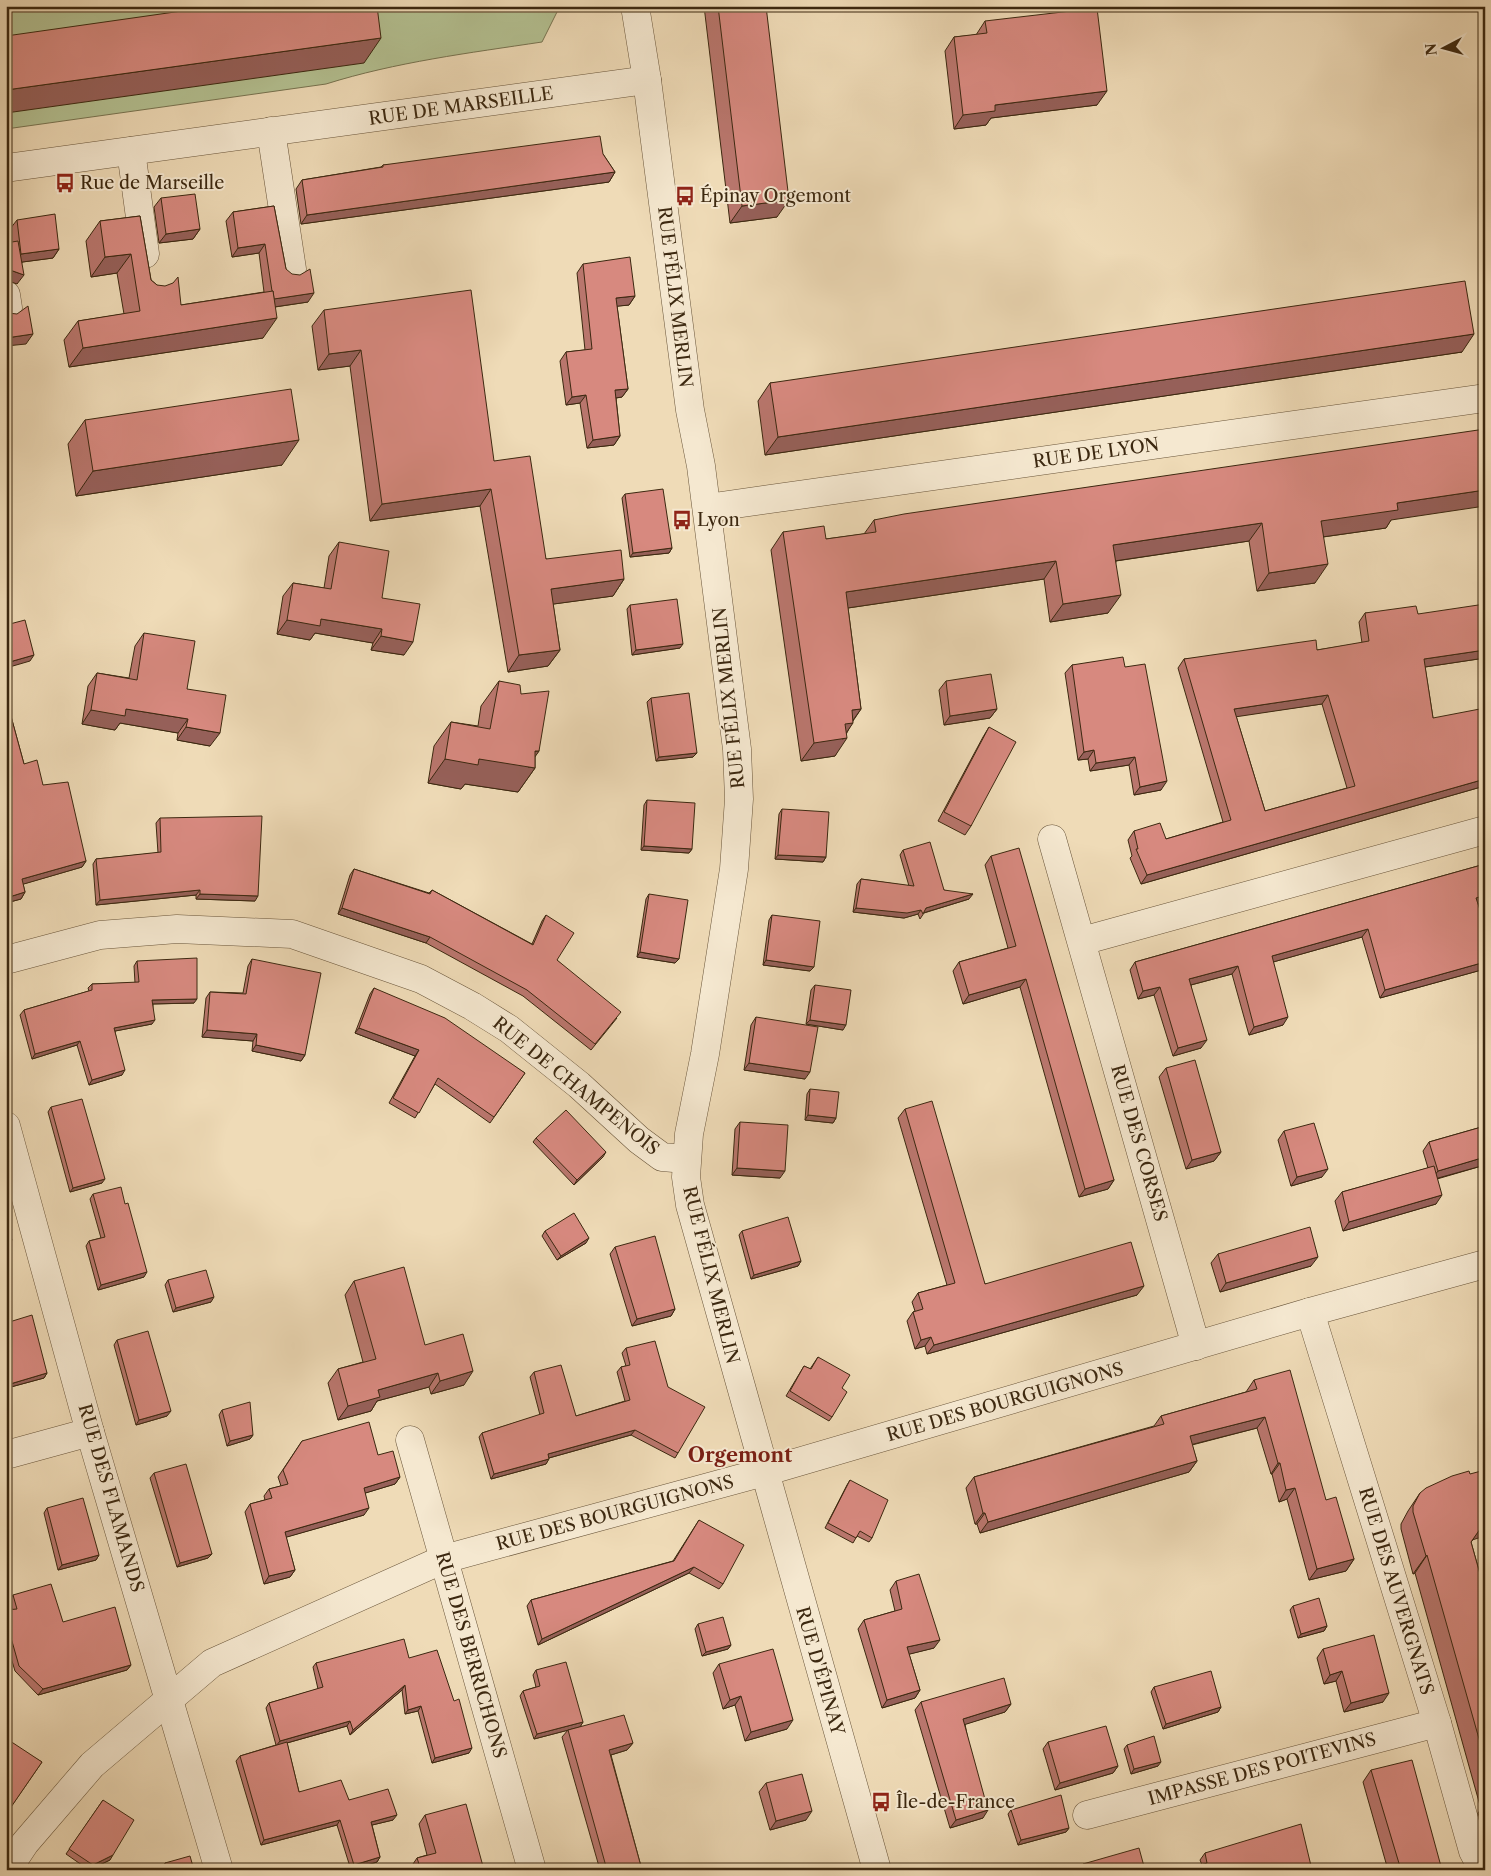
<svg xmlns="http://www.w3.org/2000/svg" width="1491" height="1876" font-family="'Libre Caslon Text',serif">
	<rect width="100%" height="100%" fill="#efdbb7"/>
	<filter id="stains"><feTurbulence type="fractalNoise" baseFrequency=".004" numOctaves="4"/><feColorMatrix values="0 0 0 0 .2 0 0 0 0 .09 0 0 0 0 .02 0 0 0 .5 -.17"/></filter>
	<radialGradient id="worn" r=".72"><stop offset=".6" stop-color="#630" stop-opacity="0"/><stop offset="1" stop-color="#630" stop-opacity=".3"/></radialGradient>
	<path fill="#b4c192" stroke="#787451" d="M 6,6 L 560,6 L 542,42 C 469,53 396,62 326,84 L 6,129 Z"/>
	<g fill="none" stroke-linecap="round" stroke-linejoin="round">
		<defs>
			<g id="minor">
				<path d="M 635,6 L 647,80 L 690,410 L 701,466 L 737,749 L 739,799 L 734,869 L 705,1054 L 689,1134 L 686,1177 L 690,1205 L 877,1870"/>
				<path d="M 271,131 L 292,269"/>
				<path d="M 131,151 L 145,254"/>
				<path d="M 6,168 L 647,80"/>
				<path d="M 6,295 L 8,308"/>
				<path d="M 707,508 L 1485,398"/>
				<path d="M 1052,839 L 1196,1346"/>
				<path d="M 1082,941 L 1485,830"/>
				<path d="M 6,960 L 100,935 L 177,929 L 292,934 L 421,979 L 472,1006 L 509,1029 L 579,1085 L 639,1140 L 662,1157 L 686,1159"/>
				<path d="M 6,1126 L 90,1432 L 219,1870"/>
				<path d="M 1310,1312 L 1437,1723 L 1473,1851 L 1483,1870"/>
				<path d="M 410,1440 L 532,1870"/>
				<path d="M 6,1455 L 90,1432"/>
				<path d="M 1087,1815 L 1437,1723"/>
				<path d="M 7,1870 L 25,1843 L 92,1765 L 212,1663 L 444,1559 L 764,1472 L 1310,1312 L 1485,1264"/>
			</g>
		</defs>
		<use href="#minor" stroke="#69553a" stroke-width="29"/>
		<use href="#minor" stroke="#f5e8d0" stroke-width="28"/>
	</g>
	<g fill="#b9766d" stroke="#3c2810" fill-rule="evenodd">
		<path d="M 704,6 L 766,6 L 777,217 L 730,223 Z"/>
		<path d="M 985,21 L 1097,105 L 991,118 L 986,125 L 954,129 L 945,51 L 954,37 L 976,35 Z"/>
		<path d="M 603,154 L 615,172 L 609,182 L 301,224 L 296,189 L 302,180 L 381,167 L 383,165 Z"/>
		<path d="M 161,198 L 200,229 L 193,239 L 159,243 L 154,207 Z"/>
		<path d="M 274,206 L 286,269 L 308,302 L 275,307 L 263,338 L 69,367 L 64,340 L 78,321 L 124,314 L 117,273 L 91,277 L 86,241 L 100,221 L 140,216 L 151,280 L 181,305 L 264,292 L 259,253 L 232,257 L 226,221 L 233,212 Z"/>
		<path d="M 17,220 L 59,249 L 53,258 L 22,262 L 17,284 L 10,229 Z"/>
		<path d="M 583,264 L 635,296 L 629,305 L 617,306 L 628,389 L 622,397 L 616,398 L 620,436 L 614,445 L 587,448 L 580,403 L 566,405 L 560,361 L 566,352 L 585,350 L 577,273 Z"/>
		<path d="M 324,310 L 494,461 L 546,559 L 624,579 L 613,596 L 553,604 L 560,650 L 548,666 L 508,672 L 480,506 L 370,521 L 350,366 L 318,370 L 312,326 Z"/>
		<path d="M 1462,352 L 765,455 L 758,401 L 770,383 Z"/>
		<path d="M 85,420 L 282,465 L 76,496 L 68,444 Z"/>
		<path d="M 625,494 L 672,548 L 669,553 L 630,557 L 622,498 Z"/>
		<path d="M 874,520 L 1391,520 L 1386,528 L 1323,537 L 1315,583 L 1257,591 L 1249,541 L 1116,561 L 1108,613 L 1050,622 L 1044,579 L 848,608 L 861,709 L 853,721 L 835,756 L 801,761 L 771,550 L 783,532 L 826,539 L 864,534 Z"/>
		<path d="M 339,542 L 382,598 L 404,655 L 371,650 L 373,643 L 315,633 L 310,640 L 277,634 L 283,596 L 293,583 L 324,588 L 329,556 Z"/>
		<path d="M 630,605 L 680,648 L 632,655 L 627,609 Z"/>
		<path d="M 1365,613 L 1418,614 L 1485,658 L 1425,667 L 1433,718 L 1484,769 L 1481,787 L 1141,884 L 1130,858 L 1132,856 L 1128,840 L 1134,831 L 1166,839 L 1223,822 L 1178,668 L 1184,659 L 1317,650 L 1362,643 L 1359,622 ZM 1322,704 L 1347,788 L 1265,811 L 1236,716 Z"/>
		<path d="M 144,633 L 187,689 L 210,746 L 177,740 L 178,733 L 120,723 L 115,730 L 82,724 L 88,686 L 97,673 L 129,678 L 135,646 Z"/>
		<path d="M 1072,665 L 1125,667 L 1161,790 L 1134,795 L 1129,765 L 1090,771 L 1088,759 L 1078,760 L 1065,673 Z"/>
		<path d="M 499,681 L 521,694 L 539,751 L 535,756 L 535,768 L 518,792 L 465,784 L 461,789 L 428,783 L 434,746 L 451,722 L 478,726 L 481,706 Z"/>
		<path d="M 946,681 L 997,709 L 990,718 L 944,725 L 939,690 Z"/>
		<path d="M 6,698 L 24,764 L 43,785 L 86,861 L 82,867 L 23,884 L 25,892 L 21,899 L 6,903 Z"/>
		<path d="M 651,698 L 693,757 L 656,761 L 647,702 Z"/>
		<path d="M 989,727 L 971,826 L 965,835 L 938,821 L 983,737 Z"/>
		<path d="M 647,800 L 692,849 L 689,853 L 641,850 L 644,805 Z"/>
		<path d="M 782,809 L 826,857 L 823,862 L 775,859 L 779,814 Z"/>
		<path d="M 160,818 L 255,901 L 196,899 L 196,895 L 96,905 L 93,864 L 96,859 L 158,853 L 156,823 Z"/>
		<path d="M 903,850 L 944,890 L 969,899 L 924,913 L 920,919 L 918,914 L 904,918 L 853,912 L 857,884 L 861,879 L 909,886 L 900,855 Z"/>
		<path d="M 991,856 L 1114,1180 L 1108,1189 L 1079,1197 L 1020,987 L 963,1004 L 953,971 L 959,962 L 1008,948 L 985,865 Z"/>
		<path d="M 1485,864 L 1485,902 L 1478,903 L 1485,925 L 1485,969 L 1380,998 L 1362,937 L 1273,962 L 1283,1025 L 1249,1035 L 1232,974 L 1191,985 L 1201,1048 L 1173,1056 L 1154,995 L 1138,999 L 1130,970 L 1135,962 Z"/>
		<path d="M 354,869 L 429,893 L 432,890 L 532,944 L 542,921 L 546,915 L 557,960 L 617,1018 L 591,1050 L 523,996 L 426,943 L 338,914 L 350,875 Z"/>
		<path d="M 649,894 L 679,959 L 675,963 L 637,957 L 646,899 Z"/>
		<path d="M 772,915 L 814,967 L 810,971 L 763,965 L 769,920 Z"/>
		<path d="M 252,959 L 305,1055 L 301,1061 L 252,1051 L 253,1041 L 202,1037 L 206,998 L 210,992 L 243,993 L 248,966 Z"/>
		<path d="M 137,961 L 194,1003 L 153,1004 L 152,1024 L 115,1031 L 122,1075 L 89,1085 L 77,1045 L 32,1059 L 20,1015 L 24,1010 L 89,991 L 88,988 L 92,984 L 135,983 L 134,966 Z"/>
		<path d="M 1485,984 L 1485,994 L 1483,987 Z"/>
		<path d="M 815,985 L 843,1030 L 806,1024 L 811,990 Z"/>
		<path d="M 374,988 L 525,1073 L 490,1123 L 435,1084 L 415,1118 L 389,1103 L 415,1056 L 355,1033 L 370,994 Z"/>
		<path d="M 756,1017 L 805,1079 L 744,1070 L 751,1025 Z"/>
		<path d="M 1166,1068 L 1221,1152 L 1214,1161 L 1186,1169 L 1159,1077 Z"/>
		<path d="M 810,1089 L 836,1118 L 833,1123 L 805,1120 L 807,1094 Z"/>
		<path d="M 51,1107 L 102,1183 L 70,1192 L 48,1112 Z"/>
		<path d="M 905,1109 L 985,1284 L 1137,1295 L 927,1354 L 925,1346 L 915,1349 L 907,1321 L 913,1312 L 915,1311 L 912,1302 L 918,1293 L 947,1285 L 898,1118 Z"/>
		<path d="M 740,1122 L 780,1178 L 732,1175 L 735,1129 Z"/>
		<path d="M 1485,1126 L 1485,1165 L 1437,1179 L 1436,1204 L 1343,1231 L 1335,1201 L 1342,1192 L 1428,1168 L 1423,1151 L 1429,1142 Z"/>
		<path d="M 1284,1131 L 1322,1177 L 1291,1186 L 1278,1140 Z"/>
		<path d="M 536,1138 L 603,1157 L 574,1185 L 533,1142 Z"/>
		<path d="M 93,1194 L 144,1277 L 98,1290 L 86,1246 L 89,1241 L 101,1238 L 90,1199 Z"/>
		<path d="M 545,1231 L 586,1243 L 557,1260 L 542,1236 Z"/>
		<path d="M 742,1231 L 801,1261 L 798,1266 L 751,1279 L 739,1235 Z"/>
		<path d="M 615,1247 L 675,1309 L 671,1316 L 632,1326 L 610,1254 Z"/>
		<path d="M 1218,1254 L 1311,1266 L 1220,1292 L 1211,1263 Z"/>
		<path d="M 168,1280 L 211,1302 L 173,1312 L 165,1285 Z"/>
		<path d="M 354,1281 L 425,1345 L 464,1385 L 431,1394 L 429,1387 L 377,1401 L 371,1411 L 338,1420 L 328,1383 L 338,1369 L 363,1362 L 345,1295 Z"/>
		<path d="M 6,1323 L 47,1373 L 44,1378 L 7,1388 L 6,1385 Z"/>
		<path d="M 117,1340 L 167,1416 L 136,1425 L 114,1345 Z"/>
		<path d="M 626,1348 L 678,1453 L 675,1458 L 631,1435 L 549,1458 L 546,1464 L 491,1479 L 479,1437 L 482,1433 L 540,1415 L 530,1377 L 534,1372 L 576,1416 L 625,1401 L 617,1372 L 621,1367 L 626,1366 L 622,1353 Z"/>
		<path d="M 818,1357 L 842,1388 L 832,1417 L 829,1421 L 786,1396 L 804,1366 L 810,1369 Z"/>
		<path d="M 1254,1380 L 1326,1500 L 1354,1559 L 1346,1571 L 1309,1580 L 1287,1499 L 1279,1502 L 1272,1474 L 1271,1474 L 1257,1428 L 1192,1445 L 1197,1461 L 1189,1472 L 980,1533 L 977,1524 L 975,1524 L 966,1488 L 974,1477 L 1154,1426 L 1161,1416 L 1246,1392 Z"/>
		<path d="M 222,1410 L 253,1435 L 250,1439 L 227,1446 L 219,1415 Z"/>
		<path d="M 302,1441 L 378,1455 L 400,1477 L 395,1484 L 365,1493 L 364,1515 L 286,1537 L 295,1570 L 290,1577 L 264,1584 L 245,1512 L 250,1504 L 265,1500 L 264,1496 L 269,1489 L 281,1486 L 278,1477 Z"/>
		<path d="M 154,1473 L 212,1554 L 208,1558 L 177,1567 L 150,1478 Z"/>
		<path d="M 850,1480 L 872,1538 L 869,1542 L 857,1536 L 853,1543 L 825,1528 L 847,1485 Z"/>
		<path d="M 1420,1493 L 1473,1540 L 1471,1542 L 1485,1592 L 1485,1835 L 1478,1813 L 1481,1809 L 1415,1573 L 1413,1574 L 1401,1529 L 1401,1524 L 1408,1511 Z"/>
		<path d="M 47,1508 L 99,1555 L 96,1560 L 58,1570 L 44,1513 Z"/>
		<path d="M 699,1520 L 723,1584 L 719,1589 L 689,1573 L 538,1645 L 527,1606 L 531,1600 L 673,1561 Z"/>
		<path d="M 896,1581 L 934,1648 L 909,1654 L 920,1690 L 915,1698 L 882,1708 L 858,1629 L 864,1620 L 895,1611 L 890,1590 Z"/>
		<path d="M 13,1595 L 131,1665 L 127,1670 L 38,1695 L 15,1671 L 6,1641 L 6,1610 L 12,1609 L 9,1601 Z"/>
		<path d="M 1293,1606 L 1327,1626 L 1324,1631 L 1298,1638 L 1290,1610 Z"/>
		<path d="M 698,1624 L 731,1645 L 728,1649 L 702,1656 L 695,1629 Z"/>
		<path d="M 1323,1649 L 1383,1702 L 1344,1712 L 1336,1681 L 1324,1684 L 1317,1658 Z"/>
		<path d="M 409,1658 L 469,1753 L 432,1763 L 418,1711 L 405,1714 L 402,1690 L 350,1735 L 347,1726 L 287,1743 L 299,1792 L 349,1800 L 393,1820 L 372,1825 L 380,1857 L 377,1862 L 351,1870 L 337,1825 L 261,1845 L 236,1761 L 240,1756 L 276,1745 L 266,1708 L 269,1703 L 318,1689 L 313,1667 L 316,1663 Z"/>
		<path d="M 719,1664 L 787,1729 L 745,1741 L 735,1705 L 723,1709 L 713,1673 Z"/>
		<path d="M 536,1670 L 583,1722 L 580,1727 L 534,1739 L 520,1696 L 523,1691 L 536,1687 L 533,1675 Z"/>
		<path d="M 1154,1687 L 1221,1707 L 1218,1712 L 1163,1729 L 1151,1692 Z"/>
		<path d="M 921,1702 L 1011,1704 L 1005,1712 L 965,1724 L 983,1818 L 950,1828 L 915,1710 Z"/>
		<path d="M 568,1730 L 633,1743 L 627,1750 L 611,1755 L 642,1870 L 600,1870 L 562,1737 Z"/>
		<path d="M 6,1741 L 42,1762 L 6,1814 Z"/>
		<path d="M 1048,1742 L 1118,1766 L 1113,1773 L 1055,1790 L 1043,1749 Z"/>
		<path d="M 1127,1745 L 1158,1766 L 1131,1774 L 1124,1749 Z"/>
		<path d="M 1371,1770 L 1442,1870 L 1388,1870 L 1363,1782 Z"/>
		<path d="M 766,1783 L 806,1820 L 770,1830 L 759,1792 Z"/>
		<path d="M 103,1800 L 110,1860 L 89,1870 L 66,1854 Z"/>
		<path d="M 1011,1810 L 1069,1828 L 1066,1832 L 1018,1845 L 1008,1814 Z"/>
		<path d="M 425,1815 L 484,1870 L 412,1870 L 411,1867 L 417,1858 L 427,1855 L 419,1824 Z"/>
		<path d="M 1205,1853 L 1312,1870 L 1193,1870 L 1195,1867 L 1202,1865 L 1200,1860 Z"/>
		<path d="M 165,1863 L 194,1870 L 161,1870 Z"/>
		<path d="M 1083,1864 L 1145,1870 L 1080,1870 Z"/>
	</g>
	<g fill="#966059" stroke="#3c2810">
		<path d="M 381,38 L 364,63 L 6,113 L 6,90 Z"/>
		<path d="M 1107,91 L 1097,105 L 991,118 L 986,125 L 954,129 L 963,115 L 995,105 Z"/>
		<path d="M 615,172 L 609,182 L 301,224 L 307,215 Z"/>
		<path d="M 789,200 L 777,217 L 730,223 L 742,206 Z"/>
		<path d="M 200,229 L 193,239 L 159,243 L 166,234 Z"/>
		<path d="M 265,244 L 259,253 L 232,257 L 238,248 Z"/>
		<path d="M 59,249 L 53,258 L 15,263 L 21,254 Z"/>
		<path d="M 131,254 L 117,273 L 91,277 L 105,257 Z"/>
		<path d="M 10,270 L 24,275 L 17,284 L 6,280 L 6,272 Z"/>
		<path d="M 314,293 L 308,302 L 267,308 L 273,299 Z"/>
		<path d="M 635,296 L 629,305 L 610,307 L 616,298 Z"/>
		<path d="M 277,318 L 263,338 L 69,367 L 83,348 Z"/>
		<path d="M 33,334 L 26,344 L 6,346 L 6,338 Z"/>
		<path d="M 1474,334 L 1462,352 L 765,455 L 778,437 Z"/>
		<path d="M 361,350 L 350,366 L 318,370 L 329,354 Z"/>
		<path d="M 628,389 L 622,397 L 609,399 L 615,390 Z"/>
		<path d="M 586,395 L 580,403 L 566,405 L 572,397 Z"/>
		<path d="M 620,436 L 614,445 L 587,448 L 593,440 Z"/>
		<path d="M 299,440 L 282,465 L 76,496 L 93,471 Z"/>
		<path d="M 491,489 L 480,506 L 370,521 L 382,504 Z"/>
		<path d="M 1485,490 L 1485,506 L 1391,520 L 1386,528 L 1308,539 L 1321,521 L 1397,503 Z"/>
		<path d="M 1262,523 L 1249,541 L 1101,563 L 1113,545 Z"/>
		<path d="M 672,548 L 669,553 L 630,557 L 633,553 Z"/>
		<path d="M 1056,561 L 1044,579 L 834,610 L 846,592 Z"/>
		<path d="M 1328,564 L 1315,583 L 1257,591 L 1269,573 Z"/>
		<path d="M 624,579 L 613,596 L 539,606 L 551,589 Z"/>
		<path d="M 1121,595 L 1108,613 L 1050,622 L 1063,604 Z"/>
		<path d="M 321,619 L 382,629 L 373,643 L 315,633 L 310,640 L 277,634 L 287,620 Z"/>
		<path d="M 381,636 L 413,642 L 404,655 L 371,650 Z"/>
		<path d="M 683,644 L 680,648 L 632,655 L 636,650 Z"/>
		<path d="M 560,650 L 548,666 L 508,672 L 519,655 Z"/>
		<path d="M 1485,650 L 1485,658 L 1418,668 L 1424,659 Z"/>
		<path d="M 34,655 L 30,661 L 6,668 L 6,663 Z"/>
		<path d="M 1328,695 L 1322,704 L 1228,718 L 1234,709 Z"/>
		<path d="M 126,709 L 188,719 L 178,733 L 120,723 L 115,730 L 82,724 L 91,710 Z"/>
		<path d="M 861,709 L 851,723 L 853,723 L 842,739 L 847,738 L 835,756 L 801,761 L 814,743 L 852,710 Z"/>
		<path d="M 997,709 L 990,718 L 944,725 L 950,716 Z"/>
		<path d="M 186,727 L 220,733 L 210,746 L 177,740 Z"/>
		<path d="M 1094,750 L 1088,759 L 1078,760 L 1084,752 Z"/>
		<path d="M 539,751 L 528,767 L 535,768 L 518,792 L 465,784 L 461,789 L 428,783 L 445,759 L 479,759 Z"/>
		<path d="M 697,753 L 693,757 L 656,761 L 659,757 Z"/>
		<path d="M 1135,757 L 1129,765 L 1090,771 L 1096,763 Z"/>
		<path d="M 1485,762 L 1485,769 L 1476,772 L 1482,763 Z"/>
		<path d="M 1485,779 L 1485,781 L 1481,787 L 1141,884 L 1147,875 Z"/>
		<path d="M 1167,781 L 1161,790 L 1134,795 L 1140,787 Z"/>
		<path d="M 644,846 L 692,849 L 689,853 L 641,850 Z"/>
		<path d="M 778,855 L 826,857 L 823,862 L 775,859 Z"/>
		<path d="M 86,861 L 82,867 L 17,886 L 22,879 Z"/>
		<path d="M 200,890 L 196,895 L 96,905 L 100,900 Z"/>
		<path d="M 25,892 L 21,899 L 6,903 L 6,898 Z"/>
		<path d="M 200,894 L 258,896 L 255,901 L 196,899 Z"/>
		<path d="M 973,894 L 969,899 L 923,913 L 926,908 Z"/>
		<path d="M 1485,895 L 1485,902 L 1471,906 L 1476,898 Z"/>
		<path d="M 342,908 L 430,937 L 426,943 L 338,914 Z"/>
		<path d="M 856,908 L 921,910 L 918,914 L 904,918 L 853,912 Z"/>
		<path d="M 1368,929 L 1362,937 L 1266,964 L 1272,956 Z"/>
		<path d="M 640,952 L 679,959 L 675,963 L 637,957 Z"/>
		<path d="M 766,960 L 814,967 L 810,971 L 763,965 Z"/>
		<path d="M 1485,962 L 1485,969 L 1380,998 L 1385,990 Z"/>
		<path d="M 1238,966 L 1232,974 L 1183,987 L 1189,979 Z"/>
		<path d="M 1026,979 L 1020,987 L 963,1004 L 969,995 Z"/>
		<path d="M 1160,987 L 1154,995 L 1138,999 L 1143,991 Z"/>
		<path d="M 197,999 L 194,1003 L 149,1004 L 152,1000 Z"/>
		<path d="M 1288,1017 L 1283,1025 L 1249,1035 L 1254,1027 Z"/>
		<path d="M 155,1020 L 152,1024 L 110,1032 L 114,1028 Z"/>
		<path d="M 810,1020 L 846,1025 L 843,1030 L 806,1024 Z"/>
		<path d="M 359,1028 L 419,1050 L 415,1056 L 355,1033 Z"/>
		<path d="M 207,1030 L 257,1034 L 253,1041 L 202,1037 Z"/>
		<path d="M 1207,1040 L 1201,1048 L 1173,1056 L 1178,1048 Z"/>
		<path d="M 80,1041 L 77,1045 L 32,1059 L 35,1054 Z"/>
		<path d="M 256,1045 L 305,1055 L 301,1061 L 252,1051 Z"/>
		<path d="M 749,1063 L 810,1072 L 805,1079 L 744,1070 Z"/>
		<path d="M 125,1070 L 122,1075 L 89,1085 L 92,1080 Z"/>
		<path d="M 808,1115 L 836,1118 L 833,1123 L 805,1120 Z"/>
		<path d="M 606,1152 L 603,1157 L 574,1185 L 577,1180 Z"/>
		<path d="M 1221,1152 L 1214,1161 L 1186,1169 L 1192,1160 Z"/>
		<path d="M 1485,1157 L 1485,1165 L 1431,1180 L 1438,1171 Z"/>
		<path d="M 737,1168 L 785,1171 L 780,1178 L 732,1175 Z"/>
		<path d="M 1328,1169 L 1322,1177 L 1291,1186 L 1297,1177 Z"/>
		<path d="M 105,1179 L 102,1183 L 70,1192 L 73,1188 Z"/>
		<path d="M 1114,1180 L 1108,1189 L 1079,1197 L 1085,1189 Z"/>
		<path d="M 1442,1195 L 1436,1204 L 1343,1231 L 1349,1222 Z"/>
		<path d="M 589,1238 L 586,1243 L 557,1260 L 561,1256 Z"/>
		<path d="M 12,1240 L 7,1247 L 6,1247 L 6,1242 Z"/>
		<path d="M 1318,1257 L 1311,1266 L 1220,1292 L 1226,1283 Z"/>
		<path d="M 801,1261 L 798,1266 L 751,1279 L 754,1275 Z"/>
		<path d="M 147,1272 L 144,1277 L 98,1290 L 101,1285 Z"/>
		<path d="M 1144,1286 L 1137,1295 L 927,1354 L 934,1345 Z"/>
		<path d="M 214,1297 L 211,1302 L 173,1312 L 176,1308 Z"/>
		<path d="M 675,1309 L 671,1316 L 632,1326 L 637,1319 Z"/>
		<path d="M 931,1337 L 925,1346 L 915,1349 L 921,1340 Z"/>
		<path d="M 473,1371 L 464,1385 L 431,1394 L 440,1381 Z"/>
		<path d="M 47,1373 L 44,1378 L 7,1388 L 10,1384 Z"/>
		<path d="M 438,1373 L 429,1387 L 377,1401 L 371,1411 L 338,1420 L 348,1406 L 378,1390 Z"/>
		<path d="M 171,1411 L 167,1416 L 136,1425 L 139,1420 Z"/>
		<path d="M 1265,1417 L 1257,1428 L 1182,1447 L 1190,1436 Z"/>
		<path d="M 635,1430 L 631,1435 L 545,1459 L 548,1454 Z"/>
		<path d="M 253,1435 L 250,1439 L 227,1446 L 230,1441 Z"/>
		<path d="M 549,1459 L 546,1464 L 491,1479 L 494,1474 Z"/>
		<path d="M 1197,1461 L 1189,1472 L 980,1533 L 988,1522 Z"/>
		<path d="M 1278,1463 L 1280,1463 L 1272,1474 L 1271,1474 Z"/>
		<path d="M 400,1477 L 395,1484 L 359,1495 L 364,1488 Z"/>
		<path d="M 1295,1488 L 1287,1499 L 1279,1502 L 1286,1490 Z"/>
		<path d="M 369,1508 L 364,1515 L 280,1539 L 285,1532 Z"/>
		<path d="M 983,1513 L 985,1513 L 977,1524 L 975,1524 Z"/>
		<path d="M 1485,1522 L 1485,1536 L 1472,1540 Z"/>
		<path d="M 212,1554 L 208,1558 L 177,1567 L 180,1563 Z"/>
		<path d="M 99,1555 L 96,1560 L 58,1570 L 62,1565 Z"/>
		<path d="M 1427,1555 L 1415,1573 L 1413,1574 L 1426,1556 Z"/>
		<path d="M 1354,1559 L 1346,1571 L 1309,1580 L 1317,1569 Z"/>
		<path d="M 694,1567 L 689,1573 L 538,1645 L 542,1639 Z"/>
		<path d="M 295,1570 L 290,1577 L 264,1584 L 269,1576 Z"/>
		<path d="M 1327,1626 L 1324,1631 L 1298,1638 L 1301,1634 Z"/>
		<path d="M 940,1640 L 934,1648 L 902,1656 L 907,1647 Z"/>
		<path d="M 731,1645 L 728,1649 L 702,1656 L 706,1652 Z"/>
		<path d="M 131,1665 L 127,1670 L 38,1695 L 43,1689 Z"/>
		<path d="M 1342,1671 L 1336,1681 L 1324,1684 L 1330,1675 Z"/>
		<path d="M 405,1685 L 402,1690 L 350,1735 L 353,1730 Z"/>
		<path d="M 920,1690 L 915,1698 L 882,1708 L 887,1700 Z"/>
		<path d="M 1389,1693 L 1383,1702 L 1344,1712 L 1351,1703 Z"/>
		<path d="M 741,1696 L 735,1705 L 723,1709 L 730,1700 Z"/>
		<path d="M 1011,1704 L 1005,1712 L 957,1727 L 963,1719 Z"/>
		<path d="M 421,1706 L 418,1711 L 405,1714 L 408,1710 Z"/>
		<path d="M 1221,1707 L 1218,1712 L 1163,1729 L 1166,1724 Z"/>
		<path d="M 793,1720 L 787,1729 L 745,1741 L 751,1732 Z"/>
		<path d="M 350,1721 L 347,1726 L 276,1746 L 280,1741 Z"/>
		<path d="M 583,1722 L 580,1727 L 534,1739 L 537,1734 Z"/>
		<path d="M 633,1743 L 627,1750 L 604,1757 L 609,1750 Z"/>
		<path d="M 472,1748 L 469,1753 L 432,1763 L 435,1758 Z"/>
		<path d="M 1161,1762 L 1158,1766 L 1131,1774 L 1134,1769 Z"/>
		<path d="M 1118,1766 L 1113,1773 L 1055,1790 L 1060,1783 Z"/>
		<path d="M 988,1810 L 983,1818 L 950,1828 L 956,1820 Z"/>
		<path d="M 812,1811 L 806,1820 L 770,1830 L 776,1821 Z"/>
		<path d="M 397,1815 L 393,1820 L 368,1826 L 371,1822 Z"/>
		<path d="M 340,1820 L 337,1825 L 261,1845 L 264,1840 Z"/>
		<path d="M 1069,1828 L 1066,1832 L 1018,1845 L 1021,1840 Z"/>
		<path d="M 113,1855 L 110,1860 L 89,1870 L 93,1865 Z"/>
		<path d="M 380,1857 L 377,1862 L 351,1870 L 354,1865 Z"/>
	</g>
	<g fill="#d7897f" stroke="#3c2810" fill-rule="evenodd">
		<path d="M 217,6 L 377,6 L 381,38 L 6,90 L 6,36 Z"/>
		<path d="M 718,6 L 766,6 L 789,200 L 742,206 Z"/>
		<path d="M 1097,8 L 1107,91 L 995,105 L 995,111 L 963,115 L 954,37 L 987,33 L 985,21 Z"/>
		<path d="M 600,136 L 603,154 L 615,172 L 307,215 L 302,180 L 383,167 L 383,165 Z"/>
		<path d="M 195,194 L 200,229 L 166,234 L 161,198 Z"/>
		<path d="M 274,206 L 286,269 L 292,274 L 300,275 L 310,269 L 314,293 L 274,299 L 273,291 L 272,291 L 265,244 L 238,248 L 233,212 Z"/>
		<path d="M 55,214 L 59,249 L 21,254 L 17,220 Z"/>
		<path d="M 140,216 L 151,280 L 157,285 L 165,286 L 173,283 L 178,277 L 181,305 L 273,291 L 277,318 L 83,348 L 78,321 L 140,311 L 131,254 L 105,257 L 100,221 Z"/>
		<path d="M 18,241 L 24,275 L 10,270 L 6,272 L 6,243 Z"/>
		<path d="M 630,257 L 635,296 L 616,298 L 628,389 L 615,390 L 620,436 L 593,440 L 586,395 L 572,397 L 566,352 L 592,349 L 583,264 Z"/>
		<path d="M 1465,281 L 1474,334 L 778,437 L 770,383 Z"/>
		<path d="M 471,290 L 494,461 L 530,456 L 546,559 L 621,550 L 624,579 L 551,589 L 560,650 L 519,655 L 491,489 L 382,504 L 361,350 L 329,354 L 324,310 Z"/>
		<path d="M 28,306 L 33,334 L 6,338 L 6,312 L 8,313 L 17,314 Z"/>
		<path d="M 291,389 L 299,440 L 93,471 L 85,420 Z"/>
		<path d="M 1485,429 L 1485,490 L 1397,503 L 1398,510 L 1321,521 L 1328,564 L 1269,573 L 1262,523 L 1113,545 L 1121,595 L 1063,604 L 1056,561 L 846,592 L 861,709 L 852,710 L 853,723 L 845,724 L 847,738 L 814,743 L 783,532 L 824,526 L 826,539 L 876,532 L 874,520 L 904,514 Z"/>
		<path d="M 663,489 L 672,548 L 633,553 L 625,494 Z"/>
		<path d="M 339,542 L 389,551 L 382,598 L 420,604 L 413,642 L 381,636 L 382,629 L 321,619 L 320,626 L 287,620 L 293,583 L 331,589 Z"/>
		<path d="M 677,599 L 683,644 L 636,650 L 630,605 Z"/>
		<path d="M 1485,604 L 1485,650 L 1424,659 L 1433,718 L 1485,708 L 1485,762 L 1482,763 L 1485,772 L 1485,779 L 1147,875 L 1136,849 L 1138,849 L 1134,831 L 1160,823 L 1166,839 L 1231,820 L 1184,659 L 1316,640 L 1317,650 L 1369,641 L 1365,613 L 1416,606 L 1418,614 ZM 1328,695 L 1355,786 L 1265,811 L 1234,709 Z"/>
		<path d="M 25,620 L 34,655 L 6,663 L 6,625 Z"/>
		<path d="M 144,633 L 195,641 L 187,689 L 226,695 L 220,733 L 186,727 L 188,719 L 126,709 L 125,716 L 91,710 L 97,673 L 137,680 Z"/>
		<path d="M 1123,657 L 1125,667 L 1145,664 L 1167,781 L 1140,787 L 1135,757 L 1096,763 L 1094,750 L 1084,752 L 1072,665 Z"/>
		<path d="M 991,674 L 997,709 L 950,716 L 946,681 Z"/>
		<path d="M 499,681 L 520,685 L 521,694 L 549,691 L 539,751 L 535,751 L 535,768 L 479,759 L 478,765 L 445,759 L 451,722 L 490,729 Z"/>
		<path d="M 689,693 L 697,753 L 659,757 L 651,698 Z"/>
		<path d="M 6,698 L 24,764 L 37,760 L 43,785 L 68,782 L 86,861 L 22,879 L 25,892 L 6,898 L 6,811 L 11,809 L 6,794 Z"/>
		<path d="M 989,727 L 1016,742 L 971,826 L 944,812 Z"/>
		<path d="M 647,800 L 695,803 L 692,849 L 644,846 Z"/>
		<path d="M 782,809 L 829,812 L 826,857 L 778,855 Z"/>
		<path d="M 262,816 L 258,896 L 200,894 L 200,890 L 100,900 L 96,859 L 161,852 L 160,818 Z"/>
		<path d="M 930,842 L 944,890 L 973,894 L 926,908 L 923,914 L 921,910 L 907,913 L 856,908 L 861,879 L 914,886 L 903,850 Z"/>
		<path d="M 1019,848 L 1114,1180 L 1085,1189 L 1026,979 L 969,995 L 959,962 L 1016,946 L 991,856 Z"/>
		<path d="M 1485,864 L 1485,895 L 1476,898 L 1485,925 L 1485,962 L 1385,990 L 1368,929 L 1272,956 L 1288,1017 L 1254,1027 L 1238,966 L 1189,979 L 1207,1040 L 1178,1048 L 1160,987 L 1143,991 L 1135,962 Z"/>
		<path d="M 354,869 L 430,894 L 432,890 L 533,945 L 546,915 L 574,933 L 557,960 L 621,1012 L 595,1044 L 527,990 L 430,937 L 342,908 Z"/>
		<path d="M 649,894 L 688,900 L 679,959 L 640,952 Z"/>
		<path d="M 772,915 L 820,921 L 814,967 L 766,960 Z"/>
		<path d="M 197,958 L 197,999 L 152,1000 L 155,1020 L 114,1028 L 125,1070 L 92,1080 L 80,1041 L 35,1054 L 24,1010 L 92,990 L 92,984 L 139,982 L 137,961 Z"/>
		<path d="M 252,959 L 321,973 L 305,1055 L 256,1045 L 257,1034 L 207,1030 L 210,992 L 246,994 Z"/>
		<path d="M 815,985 L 851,990 L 846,1025 L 810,1020 Z"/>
		<path d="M 374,988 L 445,1018 L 525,1073 L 494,1117 L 438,1078 L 419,1113 L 393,1098 L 419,1050 L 359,1028 Z"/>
		<path d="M 756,1017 L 818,1027 L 810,1072 L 749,1063 Z"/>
		<path d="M 1195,1060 L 1221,1152 L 1192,1160 L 1166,1068 Z"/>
		<path d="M 810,1089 L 839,1092 L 836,1118 L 808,1115 Z"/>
		<path d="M 82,1099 L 105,1179 L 73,1188 L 51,1107 Z"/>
		<path d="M 932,1101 L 985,1284 L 1131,1242 L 1144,1286 L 934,1345 L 931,1337 L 921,1340 L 913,1312 L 923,1309 L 918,1293 L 955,1283 L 905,1109 Z"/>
		<path d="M 566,1110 L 606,1152 L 577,1180 L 536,1138 Z"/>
		<path d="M 740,1122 L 788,1125 L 785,1171 L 737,1168 Z"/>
		<path d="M 1314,1123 L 1328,1169 L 1297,1177 L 1284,1131 Z"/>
		<path d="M 1485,1126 L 1485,1157 L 1438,1171 L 1429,1142 Z"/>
		<path d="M 1434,1166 L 1442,1195 L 1349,1222 L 1342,1192 Z"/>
		<path d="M 121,1187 L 125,1204 L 128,1203 L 147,1272 L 101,1285 L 89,1241 L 105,1237 L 93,1194 Z"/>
		<path d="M 574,1213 L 589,1238 L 561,1256 L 545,1231 Z"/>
		<path d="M 788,1217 L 801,1261 L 754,1275 L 742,1231 Z"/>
		<path d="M 6,1220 L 12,1240 L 6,1242 Z"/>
		<path d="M 1310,1227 L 1318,1257 L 1226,1283 L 1218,1254 Z"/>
		<path d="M 655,1236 L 675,1309 L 637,1319 L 615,1247 Z"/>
		<path d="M 404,1267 L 425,1345 L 463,1334 L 473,1371 L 440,1381 L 438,1373 L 378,1390 L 380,1397 L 348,1406 L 338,1369 L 376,1359 L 354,1281 Z"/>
		<path d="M 206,1270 L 214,1297 L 176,1308 L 168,1280 Z"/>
		<path d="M 32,1315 L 47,1373 L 10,1384 L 6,1369 L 6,1323 Z"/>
		<path d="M 148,1331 L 171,1411 L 139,1420 L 117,1340 Z"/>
		<path d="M 655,1341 L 668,1387 L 705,1407 L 678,1453 L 635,1430 L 548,1454 L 549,1459 L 494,1474 L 482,1433 L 544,1413 L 534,1372 L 561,1365 L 576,1416 L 630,1400 L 621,1367 L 630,1365 L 626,1348 Z"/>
		<path d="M 818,1357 L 850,1375 L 842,1388 L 847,1392 L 832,1417 L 790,1391 L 804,1366 L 811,1369 Z"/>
		<path d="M 1290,1370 L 1326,1500 L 1336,1497 L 1354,1559 L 1317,1569 L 1295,1488 L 1286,1490 L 1280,1463 L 1278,1463 L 1265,1417 L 1190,1436 L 1197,1461 L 988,1522 L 985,1513 L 983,1513 L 974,1477 L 1164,1424 L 1161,1416 L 1257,1389 L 1254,1380 Z"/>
		<path d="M 250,1402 L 253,1435 L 230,1441 L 222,1410 Z"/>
		<path d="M 369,1422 L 378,1455 L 393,1451 L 400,1477 L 364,1488 L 369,1508 L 285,1532 L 295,1570 L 269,1576 L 250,1504 L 272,1498 L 269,1489 L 288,1484 L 283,1470 L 302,1441 Z"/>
		<path d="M 186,1464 L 212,1554 L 180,1563 L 154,1473 Z"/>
		<path d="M 1485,1470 L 1485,1522 L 1471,1542 L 1485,1592 L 1485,1760 L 1427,1555 L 1426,1556 L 1413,1512 L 1413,1506 L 1420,1493 L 1426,1488 L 1452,1476 L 1469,1471 L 1470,1474 Z"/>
		<path d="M 850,1480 L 888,1500 L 872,1538 L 860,1531 L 856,1538 L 828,1523 Z"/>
		<path d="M 83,1498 L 99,1555 L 62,1565 L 47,1508 Z"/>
		<path d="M 699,1520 L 744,1545 L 723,1584 L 694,1567 L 542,1639 L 531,1600 L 674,1561 Z"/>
		<path d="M 919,1574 L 940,1640 L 907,1647 L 920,1690 L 887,1700 L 864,1620 L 902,1609 L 896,1581 Z"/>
		<path d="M 51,1584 L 63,1622 L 115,1607 L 131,1665 L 43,1689 L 19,1666 L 6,1620 L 6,1610 L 17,1609 L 13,1595 Z"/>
		<path d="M 1319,1598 L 1327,1626 L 1301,1634 L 1293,1606 Z"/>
		<path d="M 723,1617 L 731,1645 L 706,1652 L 698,1624 Z"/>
		<path d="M 1374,1635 L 1389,1693 L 1351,1703 L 1342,1671 L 1330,1675 L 1323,1649 Z"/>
		<path d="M 404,1639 L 409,1658 L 437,1650 L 454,1701 L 459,1699 L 472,1748 L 435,1758 L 421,1706 L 408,1710 L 405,1685 L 353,1730 L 350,1721 L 280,1741 L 269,1703 L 323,1687 L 316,1663 Z"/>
		<path d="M 773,1649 L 793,1720 L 751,1732 L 741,1696 L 730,1700 L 719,1664 Z"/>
		<path d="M 566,1662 L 583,1722 L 537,1734 L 523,1691 L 540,1686 L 536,1670 Z"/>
		<path d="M 1211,1671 L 1221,1707 L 1166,1724 L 1154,1687 Z"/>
		<path d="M 1004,1678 L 1011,1704 L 963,1719 L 988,1810 L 956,1820 L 921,1702 Z"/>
		<path d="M 624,1715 L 633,1743 L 609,1750 L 642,1870 L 607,1870 L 568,1730 Z"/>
		<path d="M 1106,1726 L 1118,1766 L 1060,1783 L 1048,1742 Z"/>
		<path d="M 1154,1736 L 1161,1762 L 1134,1769 L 1127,1745 Z"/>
		<path d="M 7,1739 L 42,1762 L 9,1810 L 6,1808 L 6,1741 Z"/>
		<path d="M 287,1742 L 299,1792 L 341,1780 L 349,1800 L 388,1789 L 397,1815 L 371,1822 L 380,1857 L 354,1865 L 340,1820 L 264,1840 L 240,1756 Z"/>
		<path d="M 1412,1760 L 1442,1870 L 1401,1870 L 1371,1770 Z"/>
		<path d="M 802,1774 L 812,1811 L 776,1821 L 766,1783 Z"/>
		<path d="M 1061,1795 L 1069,1828 L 1021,1840 L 1011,1810 Z"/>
		<path d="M 103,1800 L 134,1820 L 113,1855 L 93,1865 L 69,1849 Z"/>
		<path d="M 466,1804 L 484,1870 L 421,1870 L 417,1858 L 436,1853 L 425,1815 Z"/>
		<path d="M 1301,1824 L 1312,1870 L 1196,1870 L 1195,1867 L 1207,1863 L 1205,1853 Z"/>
		<path d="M 1139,1848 L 1145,1870 L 1085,1870 L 1083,1864 Z"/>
		<path d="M 190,1856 L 194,1870 L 168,1870 L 165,1863 Z"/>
		<path d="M 967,1866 L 968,1870 L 952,1870 Z"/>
	</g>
	<defs>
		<symbol id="bus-bare" viewBox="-9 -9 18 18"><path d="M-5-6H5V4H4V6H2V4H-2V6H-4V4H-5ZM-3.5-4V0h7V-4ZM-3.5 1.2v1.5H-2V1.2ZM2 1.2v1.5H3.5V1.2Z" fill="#8f2418" stroke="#f5e8d0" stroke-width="2.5" paint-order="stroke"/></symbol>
	</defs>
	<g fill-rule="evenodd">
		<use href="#bus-bare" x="51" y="169" width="28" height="28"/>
		<use href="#bus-bare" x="671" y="182" width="28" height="28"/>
		<use href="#bus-bare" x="668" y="506" width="28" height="28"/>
		<use href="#bus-bare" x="867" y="1788" width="28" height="28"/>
	</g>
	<g text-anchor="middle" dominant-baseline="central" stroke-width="4" stroke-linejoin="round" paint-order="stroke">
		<g font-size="18" fill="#3c2810" stroke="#f5e8d0">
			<text transform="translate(461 106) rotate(-8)">RUE DE MARSEILLE</text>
			<text transform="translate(675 297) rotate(83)">RUE FÉLIX MERLIN</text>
			<text transform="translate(1096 453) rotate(-8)">RUE DE LYON</text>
			<text transform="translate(729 698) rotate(-96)">RUE FÉLIX MERLIN</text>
			<text transform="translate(576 1086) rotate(39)">RUE DE CHAMPENOIS</text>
			<text transform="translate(1139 1143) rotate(74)">RUE DES CORSES</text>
			<text transform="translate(711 1275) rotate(76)">RUE FÉLIX MERLIN</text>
			<text transform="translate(1005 1402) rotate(-16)">RUE DES BOURGUIGNONS</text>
			<text transform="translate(111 1498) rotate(74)">RUE DES FLAMANDS</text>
			<text transform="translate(615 1513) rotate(-15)">RUE DES BOURGUIGNONS</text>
			<text transform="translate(1396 1591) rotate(73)">RUE DES AUVERGNATS</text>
			<text transform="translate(471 1655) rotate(74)">RUE DES BERRICHONS</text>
			<text transform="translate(820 1671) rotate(74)">RUE D'ÉPINAY</text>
			<text transform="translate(1262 1769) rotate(-15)">IMPASSE DES POITEVINS</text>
		</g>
		<g font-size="18" fill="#3c2810" stroke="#f5e8d0" text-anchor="start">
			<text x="80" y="183">Rue de Marseille</text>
			<text x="700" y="196">Épinay Orgemont</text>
			<text x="697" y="520">Lyon</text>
			<text x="896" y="1802">Île-de-France</text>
		</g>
		<g font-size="20" font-weight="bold" fill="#7a1f14" stroke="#f5e8d0">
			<text x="740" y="1455">Orgemont</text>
		</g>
	</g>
	<rect width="1491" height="1876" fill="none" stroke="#efdbb7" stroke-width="25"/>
	<rect x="8" y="8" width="1476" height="1861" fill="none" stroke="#3c2810" stroke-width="2.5"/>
	<rect x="12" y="12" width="1466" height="1851" fill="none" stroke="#3c2810"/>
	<g transform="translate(1444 48) rotate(264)" stroke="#f5e8d0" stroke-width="4" paint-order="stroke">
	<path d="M0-4L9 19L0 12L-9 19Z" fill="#3c2810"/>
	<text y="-8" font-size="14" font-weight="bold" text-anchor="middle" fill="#3c2810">N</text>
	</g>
	<rect width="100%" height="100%" filter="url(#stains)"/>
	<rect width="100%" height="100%" fill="url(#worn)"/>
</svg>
